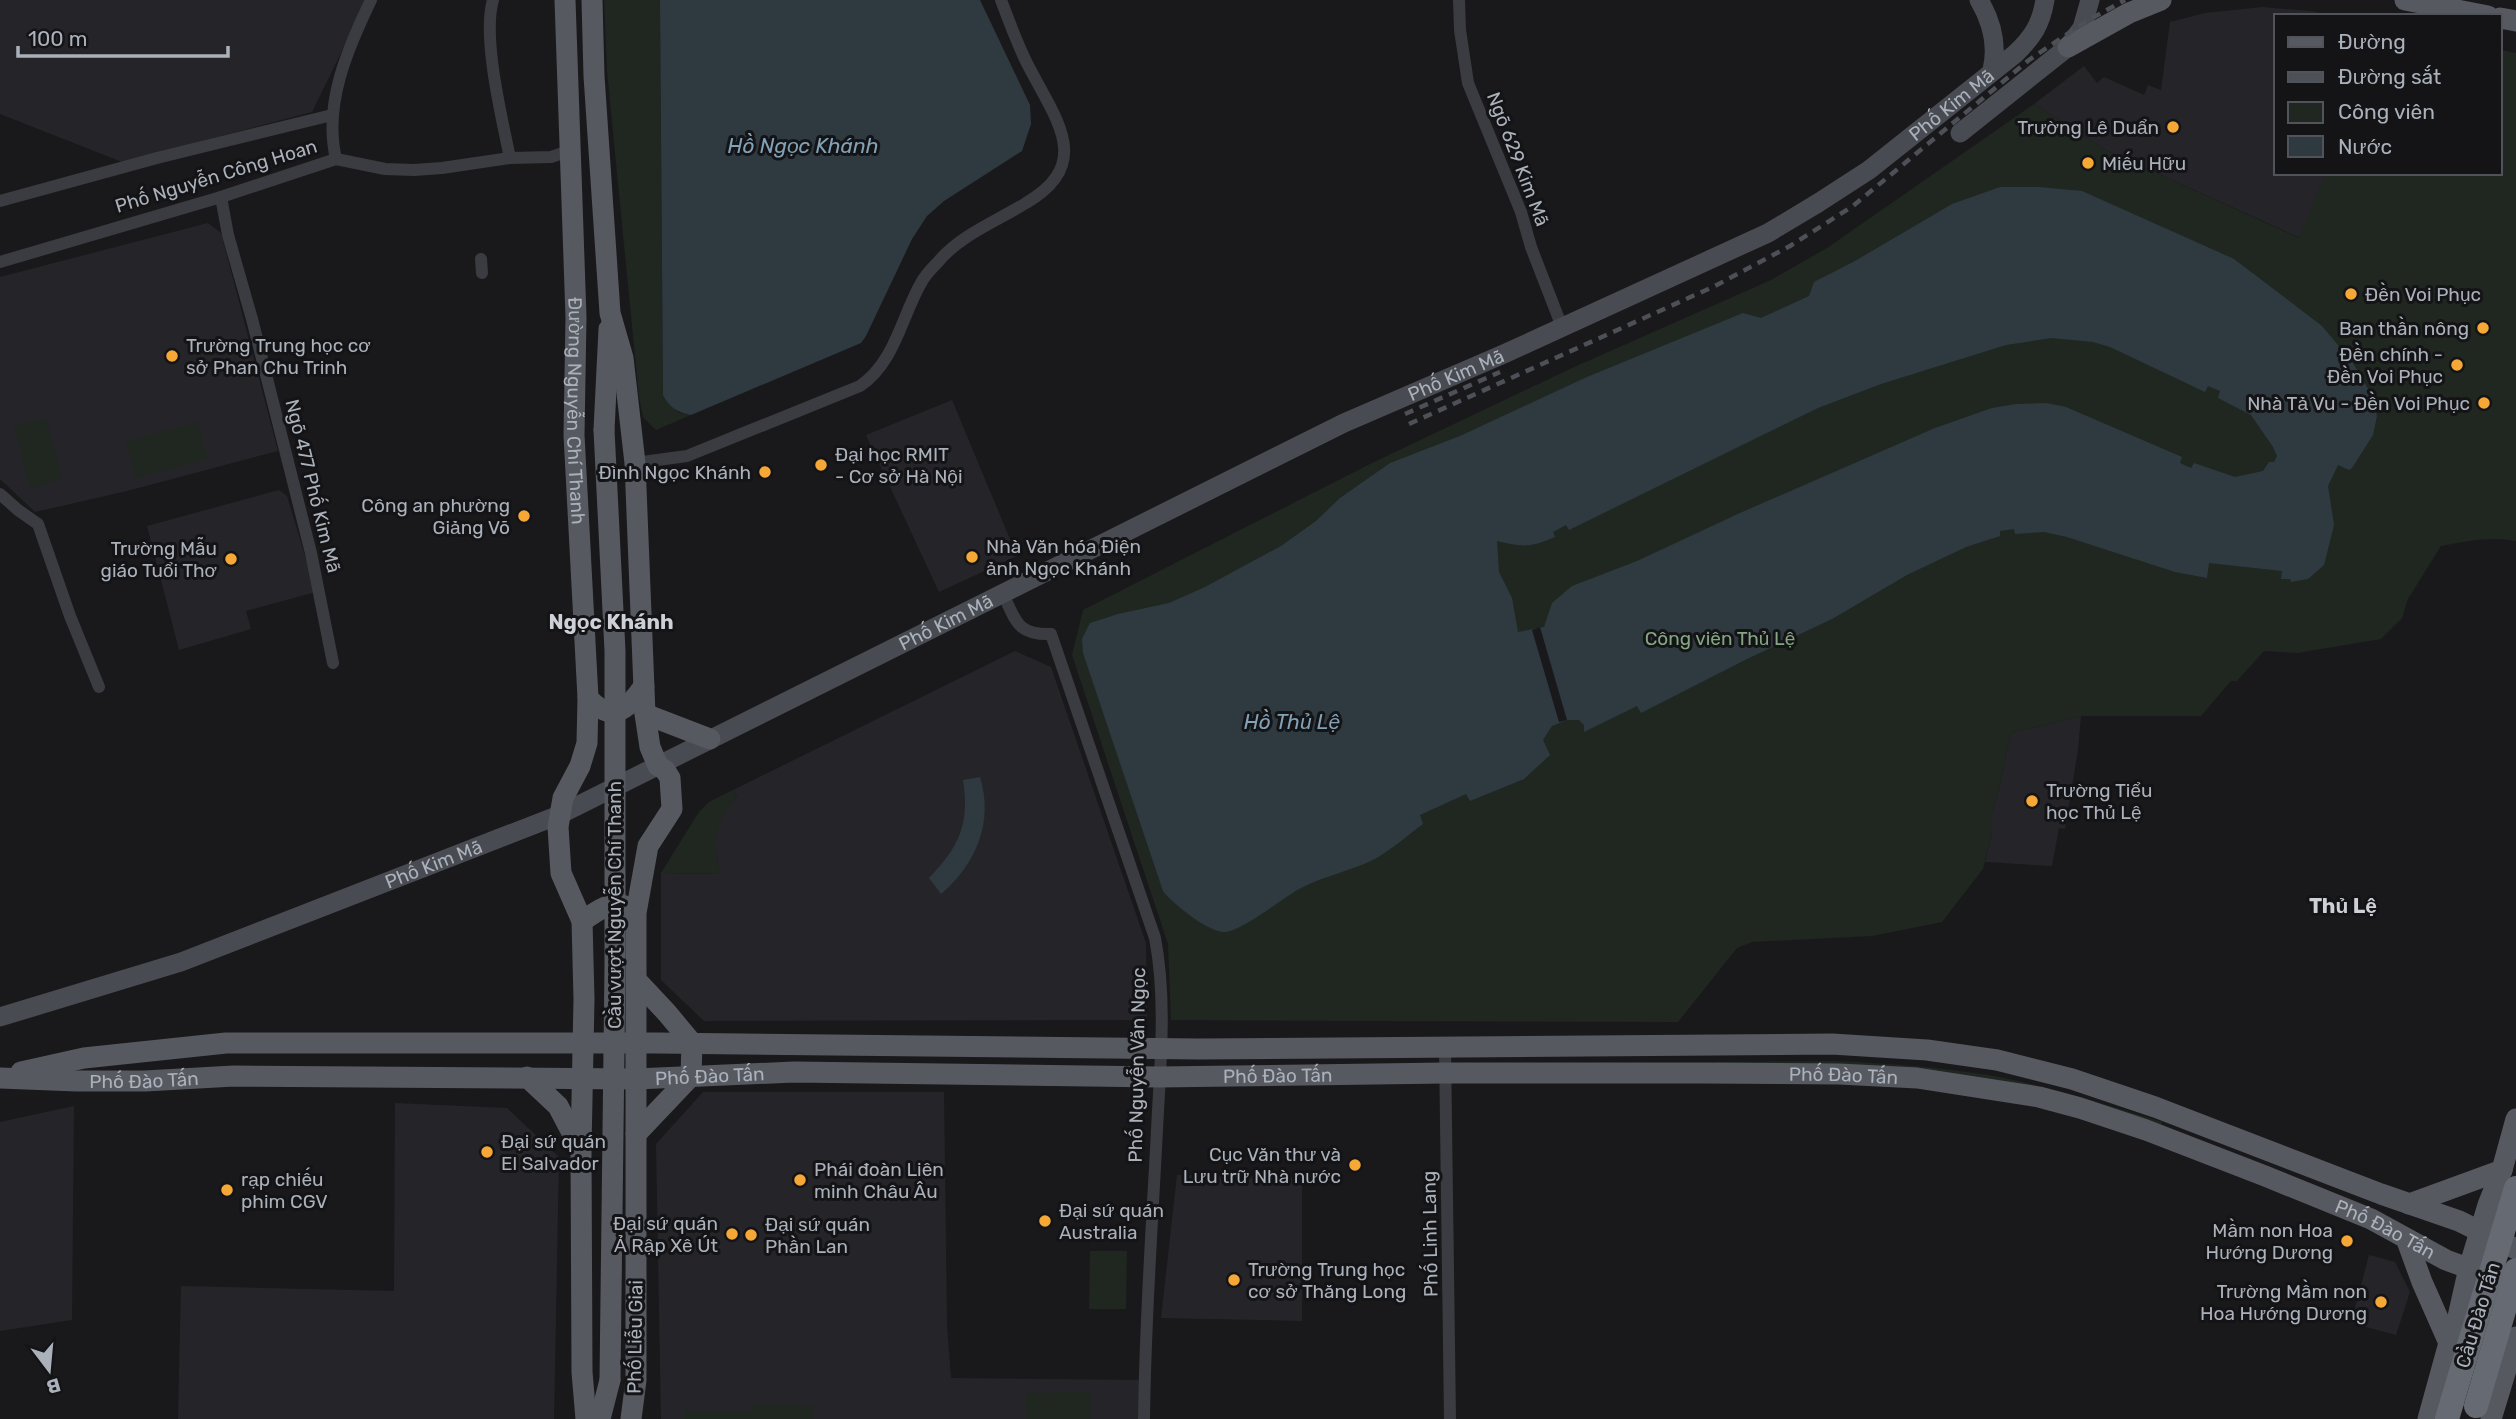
<svg xmlns="http://www.w3.org/2000/svg" width="2516" height="1419" font-family="Rubik,sans-serif">
	<rect width="100%" height="100%" fill="#19191c"/>
	<g fill="#252529">
		<path d="M 0,0 L 367,0 L 312,112 L 122,162 L 0,114 Z"/>
		<path d="M 2262,7 L 2310,11 L 2337,16 L 2276,16 L 2276,173 L 2326,173 L 2300,238 L 2106,150 L 2034,104 L 2084,66 L 2097,83 L 2104,77 L 2144,95 L 2148,85 L 2161,90 L 2170,22 L 2205,13 Z"/>
		<path d="M 208,223 L 221,233 L 278,451 L 127,491 L 35,512 L 0,479 L 0,277 Z"/>
		<path d="M 952,400 L 1017,556 L 939,592 L 866,435 Z"/>
		<path d="M 279,490 L 287,496 L 316,592 L 246,611 L 251,629 L 179,650 L 147,526 Z"/>
		<path d="M 1015,651 L 1051,667 L 1146,943 L 1147,1020 L 704,1021 L 661,980 L 661,873 L 721,874 L 714,846 L 720,817 L 737,797 L 733,790 Z"/>
		<path d="M 2081,716 L 2078,750 L 2065,829 L 2059,828 L 2052,866 L 1985,862 L 1992,832 L 1992,813 L 1999,789 L 2011,733 Z"/>
		<path d="M 703,1092 L 944,1092 L 947,1325 L 951,1378 L 1139,1380 L 1138,1419 L 661,1419 L 656,1144 Z"/>
		<path d="M 395,1103 L 507,1108 L 559,1157 L 554,1419 L 178,1419 L 181,1286 L 394,1291 Z"/>
		<path d="M 74,1106 L 72,1320 L 0,1331 L 0,1122 Z"/>
		<path d="M 1177,1175 L 1302,1177 L 1302,1321 L 1161,1318 Z"/>
		<path d="M 2369,1255 L 2395,1262 L 2410,1292 L 2396,1335 L 2351,1323 Z"/>
	</g>
	<g fill="#1f2720">
		<path d="M 604,0 L 660,0 L 663,395 L 678,412 L 691,415 L 656,430 L 643,417 L 639,397 L 607,71 Z"/>
		<path d="M 2500,50 L 2516,53 L 2516,541 C 2490,536 2467,541 2441,546 L 2408,599 L 2402,618 L 2381,639 L 2297,653 L 2264,651 L 2237,681 L 2231,681 L 2201,716 L 2081,716 L 2011,733 L 1999,789 L 1992,813 L 1992,832 L 1983,869 L 1942,922 L 1872,936 L 1752,942 L 1737,948 L 1678,1022 L 1171,1020 L 1168,944 L 1072,655 L 1083,610 L 1370,464 L 1572,368 L 1771,280 L 1827,248 L 2034,104 L 2106,150 L 2299,238 L 2326,173 L 2500,173 Z"/>
		<path d="M 46,418 L 62,479 L 30,488 L 14,426 Z"/>
		<path d="M 198,422 L 207,459 L 136,478 L 126,441 Z"/>
		<path d="M 733,790 L 737,797 C 716,822 709,842 722,874 L 661,873 L 699,812 L 709,802 Z"/>
		<path d="M 1834,1061 C 1885,1063 1937,1067 1988,1075 C 2047,1085 2105,1105 2163,1122 L 2157,1129 L 2084,1105 L 1714,1064 L 1715,1062 Z"/>
		<path d="M 1090,1251 L 1127,1251 L 1126,1309 L 1089,1309 Z"/>
		<path d="M 1089,1392 L 1089,1419 L 1026,1419 L 1026,1393 Z"/>
		<path d="M 750,1405 L 814,1406 L 813,1419 L 684,1419 L 684,1411 L 749,1411 Z"/>
	</g>
	<g fill="#2f3a40" fill-rule="evenodd">
		<path d="M 660,0 L 980,0 L 1030,105 L 1031,124 L 1022,151 L 944,201 L 927,216 L 912,239 L 866,336 L 861,343 L 691,415 C 677,412 670,408 663,395 Z"/>
		<path d="M 2000,187 L 2039,187 L 2082,191 L 2234,259 L 2322,326 L 2353,363 L 2371,394 L 2377,416 L 2373,435 L 2352,468 L 2349,470 L 2338,465 L 2328,486 L 2334,525 L 2324,565 L 2308,579 L 2291,582 L 2290,579 L 2281,579 L 2282,571 L 2209,563 L 2207,578 L 2175,572 L 2067,537 L 2044,532 L 2015,534 L 2014,529 L 2000,531 L 2000,536 L 1966,547 L 1907,575 L 1832,619 L 1747,659 L 1641,713 L 1637,706 L 1584,732 L 1584,725 L 1579,720 L 1567,720 L 1552,726 L 1543,740 L 1550,755 L 1524,779 L 1470,801 L 1466,794 L 1420,815 L 1423,824 C 1408,835 1392,849 1375,859 C 1351,871 1323,876 1299,889 C 1283,898 1242,931 1225,932 C 1209,933 1172,903 1163,891 L 1083,653 L 1082,639 L 1090,623 L 1118,614 L 1169,603 L 1205,587 L 1281,546 L 1316,521 L 1340,498 L 1390,463 L 1460,436 L 1587,377 L 1743,313 L 1761,318 L 1809,296 L 1814,282 L 1855,261 L 1952,204 ZM 2051,338 L 2093,342 L 2110,347 L 2205,392 L 2208,386 L 2220,391 L 2218,398 L 2251,415 L 2273,447 L 2277,456 L 2274,462 L 2269,462 L 2263,471 L 2235,477 L 2194,463 L 2191,468 L 2180,463 L 2182,457 L 2066,407 L 2046,403 L 2016,404 L 1992,408 L 1935,428 L 1740,513 L 1637,561 L 1572,586 L 1552,603 L 1544,627 L 1518,632 L 1512,598 L 1499,572 L 1497,541 C 1523,547 1530,548 1555,537 L 1553,532 L 1566,525 L 1569,530 L 1818,408 L 1881,384 L 2006,345 Z"/>
		<path d="M 980,777 C 994,822 976,864 941,894 L 929,878 C 959,847 970,824 963,780 Z"/>
	</g>
	<path fill="#19191c" d="M 1540,627 L 1567,720 L 1559,722 L 1532,630 Z"/>
	<g fill="none" stroke-linecap="round" stroke-linejoin="round">
		<g stroke="#3a3c41" stroke-width="12">
			<path d="M 493,0 C 482,37 502,119 510,158"/>
			<path d="M 1459,0 L 1460,30 L 1468,83 L 1521,212 L 1531,247 L 1562,327"/>
			<path d="M 336,159 C 323,104 348,48 371,0"/>
			<path d="M 221,197 L 228,235 L 252,319 L 311,553 L 333,663"/>
			<path d="M 0,201 L 157,158 L 332,115"/>
			<path d="M 481,259 L 482,273"/>
			<path d="M 0,262 L 221,197 L 336,159 L 385,169 L 414,170 L 442,168 L 510,158 L 551,157 L 572,150"/>
			<path d="M 635,463 L 687,456 L 860,386 C 895,362 901,318 921,283 C 925,275 932,268 938,262 C 960,235 997,221 1026,203 C 1093,164 1057,121 1030,69 C 1018,47 1010,23 1001,0"/>
			<path d="M 0,494 L 18,510 L 38,524 L 70,616 L 99,687"/>
			<path d="M 1002,592 C 1016,620 1016,635 1051,634 L 1155,938 C 1167,1001 1160,1067 1157,1130 C 1152,1227 1145,1323 1144,1419"/>
			<path d="M 1445,1048 L 1450,1419"/>
		</g>
		<g stroke="#484b51" stroke-width="19">
			<path d="M 1979,0 C 1992,22 1998,45 1992,70"/>
			<path d="M 1960,133 L 2068,47 L 2082,28 L 2090,0"/>
			<path id="s1" d="M 0,1017 L 181,962 L 559,815 L 1344,423 L 1506,353 L 1768,233 L 1818,203 L 1869,170 L 2015,54 C 2033,37 2041,24 2045,0"/>
		</g>
		<g stroke="#565960" stroke-width="21">
			<path id="s2" d="M 565,0 L 576,317 L 574,435 L 588,698 L 587,743 L 580,766 L 563,798 L 558,827 L 561,873 L 582,921 L 584,999 L 581,1149 L 582,1372 L 586,1419"/>
			<path d="M 592,0 L 594,76 L 610,313 L 623,358 L 635,463 L 645,714 L 650,747 L 658,766 L 665,770 L 670,778 L 672,809 L 648,846 L 636,913 L 636,1380 L 631,1419"/>
			<path d="M 2405,0 L 2488,16"/>
			<path d="M 2500,18 L 2516,21"/>
			<path d="M 2068,47 L 2129,13 L 2161,0"/>
			<path d="M 604,430 L 609,329"/>
			<path d="M 588,698 C 611,723 627,711 644,686"/>
			<path d="M 645,714 L 710,739"/>
			<path d="M 582,921 C 598,911 611,898 630,908"/>
			<path d="M 21,1072 L 84,1058 L 226,1043 L 657,1043 L 1199,1049 L 1832,1044 L 1927,1050 L 1997,1060 L 2072,1079 L 2155,1107 L 2381,1194 L 2459,1221 L 2516,1249"/>
			<path d="M 527,1077 L 558,1106 L 578,1144"/>
			<path id="s3" d="M 0,1078 L 77,1081 L 145,1081 L 234,1076 L 636,1079 L 794,1072 L 1159,1077 L 1445,1073 L 1704,1073 L 1839,1074 L 1917,1078 L 2039,1097 L 2080,1108 L 2146,1130 L 2265,1176 L 2371,1219 L 2446,1260 L 2504,1281"/>
			<path d="M 636,1134 L 691,1076 L 692,1043 L 667,1013 L 638,982"/>
			<path d="M 2409,1204 L 2502,1170"/>
			<path d="M 2407,1241 L 2422,1282 L 2449,1343"/>
			<path d="M 600,1419 L 610,1380"/>
			<path d="M 2428,1419 L 2449,1343 L 2455,1330 L 2469,1268 L 2488,1205 L 2502,1170 L 2516,1119"/>
			<path d="M 2491,1419 L 2516,1337"/>
		</g>
		<path stroke="#666a72" stroke-width="24" d="M 2447,1419 L 2452,1402"/>
		<g stroke="#4d5056" stroke-width="4.5" stroke-dasharray="9 7" stroke-linecap="butt">
			<path d="M 1405,414 L 1500,372"/>
			<path d="M 1409,424 L 1715,286 L 1790,246 L 1853,206 L 2029,60 L 2085,22 L 2125,0"/>
		</g>
		<path stroke="#565960" stroke-width="21" d="M 604,430 L 615,651 L 615,966 L 610,1380"/>
		<g stroke="#666a72" stroke-width="24">
			<path d="M 2452,1402 L 2516,1188"/>
			<path d="M 2476,1406 L 2516,1270"/>
		</g>
	</g>
	<g fill="#f6a837" stroke="#141417" stroke-width="2.5">
		<circle cx="2173" cy="127" r="7"/>
		<circle cx="2088" cy="163" r="7"/>
		<circle cx="2351" cy="294" r="7"/>
		<circle cx="2483" cy="328" r="7"/>
		<circle cx="172" cy="356" r="7"/>
		<circle cx="2457" cy="365" r="7"/>
		<circle cx="2484" cy="403" r="7"/>
		<circle cx="821" cy="465" r="7"/>
		<circle cx="765" cy="472" r="7"/>
		<circle cx="524" cy="516" r="7"/>
		<circle cx="972" cy="557" r="7"/>
		<circle cx="231" cy="559" r="7"/>
		<circle cx="2032" cy="801" r="7"/>
		<circle cx="487" cy="1152" r="7"/>
		<circle cx="1355" cy="1165" r="7"/>
		<circle cx="800" cy="1180" r="7"/>
		<circle cx="227" cy="1190" r="7"/>
		<circle cx="1045" cy="1221" r="7"/>
		<circle cx="732" cy="1234" r="7"/>
		<circle cx="751" cy="1235" r="7"/>
		<circle cx="2347" cy="1241" r="7"/>
		<circle cx="1234" cy="1280" r="7"/>
		<circle cx="2381" cy="1302" r="7"/>
	</g>
	<g text-anchor="middle" dominant-baseline="central" stroke-width="6" stroke-linejoin="round" paint-order="stroke">
		<g font-size="19" fill="#abb1bb" stroke="#141417">
			<text stroke="none"><textPath href="#s1" startOffset="2161">Phố Kim Mã</textPath></text>
			<text transform="translate(1518 159) rotate(69)">Ngõ 629 Kim Mã</text>
			<text transform="translate(216 176) rotate(-17)">Phố Nguyễn Công Hoan</text>
			<text stroke="none"><textPath href="#s1" startOffset="1594">Phố Kim Mã</textPath></text>
			<text stroke="none"><textPath href="#s2" startOffset="411">Đường Nguyễn Chí Thanh</textPath></text>
			<text transform="translate(313 486) rotate(76)">Ngõ 477 Phố Kim Mã</text>
			<text stroke="none"><textPath href="#s1" startOffset="1027">Phố Kim Mã</textPath></text>
			<text stroke="none"><textPath href="#s1" startOffset="460">Phố Kim Mã</textPath></text>
			<text transform="translate(614 905) rotate(-90)">Cầu vượt Nguyễn Chí Thanh</text>
			<text transform="translate(1137 1065) rotate(-89)">Phố Nguyễn Văn Ngọc</text>
			<text stroke="none"><textPath href="#s3" startOffset="1278">Phố Đào Tấn</textPath></text>
			<text stroke="none"><textPath href="#s3" startOffset="710">Phố Đào Tấn</textPath></text>
			<text stroke="none"><textPath href="#s3" startOffset="1844">Phố Đào Tấn</textPath></text>
			<text stroke="none"><textPath href="#s3" startOffset="144">Phố Đào Tấn</textPath></text>
			<text stroke="none"><textPath href="#s3" startOffset="2412">Phố Đào Tấn</textPath></text>
			<text transform="translate(1430 1234) rotate(-91)">Phố Linh Lang</text>
			<text transform="translate(2478 1315) rotate(-73)">Cầu Đào Tấn</text>
			<text transform="translate(635 1337) rotate(-89)">Phố Liễu Giai</text>
		</g>
		<g font-size="19" fill="#abb1bb" stroke="#141417" text-anchor="start">
			<text x="2159" y="127" text-anchor="end">Trường Lê Duẩn</text>
			<text x="2102" y="163">Miếu Hữu</text>
			<text x="2365" y="294">Đền Voi Phục</text>
			<text x="2469" y="328" text-anchor="end">Ban thần nông</text>
			<text x="186" y="345">Trường Trung học cơ<tspan x="186" dy="22">sở Phan Chu Trinh</tspan></text>
			<text x="2443" y="354" text-anchor="end">Đền chính -<tspan x="2443" dy="22">Đền Voi Phục</tspan></text>
			<text x="2470" y="403" text-anchor="end">Nhà Tả Vu - Đền Voi Phục</text>
			<text x="835" y="454">Đại học RMIT<tspan x="835" dy="22">- Cơ sở Hà Nội</tspan></text>
			<text x="751" y="472" text-anchor="end">Đình Ngọc Khánh</text>
			<text x="510" y="505" text-anchor="end">Công an phường<tspan x="510" dy="22">Giảng Võ</tspan></text>
			<text x="986" y="546">Nhà Văn hóa Điện<tspan x="986" dy="22">ảnh Ngọc Khánh</tspan></text>
			<text x="217" y="548" text-anchor="end">Trường Mẫu<tspan x="217" dy="22">giáo Tuổi Thơ</tspan></text>
			<text x="2046" y="790">Trường Tiểu<tspan x="2046" dy="22">học Thủ Lệ</tspan></text>
			<text x="501" y="1141">Đại sứ quán<tspan x="501" dy="22">El Salvador</tspan></text>
			<text x="1341" y="1154" text-anchor="end">Cục Văn thư và<tspan x="1341" dy="22">Lưu trữ Nhà nước</tspan></text>
			<text x="814" y="1169">Phái đoàn Liên<tspan x="814" dy="22">minh Châu Âu</tspan></text>
			<text x="241" y="1179">rạp chiếu<tspan x="241" dy="22">phim CGV</tspan></text>
			<text x="1059" y="1210">Đại sứ quán<tspan x="1059" dy="22">Australia</tspan></text>
			<text x="718" y="1223" text-anchor="end">Đại sứ quán<tspan x="718" dy="22">Ả Rập Xê Út</tspan></text>
			<text x="765" y="1224">Đại sứ quán<tspan x="765" dy="22">Phần Lan</tspan></text>
			<text x="2333" y="1230" text-anchor="end">Mầm non Hoa<tspan x="2333" dy="22">Hướng Dương</tspan></text>
			<text x="1248" y="1269">Trường Trung học<tspan x="1248" dy="22">cơ sở Thăng Long</tspan></text>
			<text x="2367" y="1291" text-anchor="end">Trường Mầm non<tspan x="2367" dy="22">Hoa Hướng Dương</tspan></text>
		</g>
		<g font-size="19" fill="#83a782" stroke="#141417">
			<text x="1720" y="638">Công viên Thủ Lệ</text>
		</g>
		<g font-size="21" font-style="italic" fill="#82a2b7" stroke="#141417">
			<text x="803" y="145">Hồ Ngọc Khánh</text>
			<text x="1292" y="721">Hồ Thủ Lệ</text>
		</g>
		<g font-size="21" font-weight="bold" fill="#cdd0d7" stroke="#141417">
			<text x="611" y="621">Ngọc Khánh</text>
			<text x="2343" y="905">Thủ Lệ</text>
		</g>
	</g>
	<rect x="2274" y="14" width="228" height="161" fill="#141417" stroke="#505359" stroke-width="2"/>
	<rect x="2288" y="37" width="35" height="10" fill="#565960" stroke="#505359" stroke-width="2"/>
	<text x="2338" y="49" font-size="21" fill="#abb1bb">Đường</text>
	<rect x="2288" y="72" width="35" height="10" fill="#4d5056" stroke="#505359" stroke-width="2"/>
	<text x="2338" y="84" font-size="21" fill="#abb1bb">Đường sắt</text>
	<rect x="2288" y="102" width="35" height="21" fill="#1f2720" stroke="#505359" stroke-width="2"/>
	<text x="2338" y="119" font-size="21" fill="#abb1bb">Công viên</text>
	<rect x="2288" y="136" width="35" height="21" fill="#2f3a40" stroke="#505359" stroke-width="2"/>
	<text x="2338" y="154" font-size="21" fill="#abb1bb">Nước</text>
	<g transform="translate(49 1370) rotate(164)" stroke="#141417" stroke-width="5" paint-order="stroke">
	<path d="M0-5L12 26L0 18L-12 26Z" fill="#abb1bb"/>
	<text y="-10" font-size="19" font-weight="bold" text-anchor="middle" fill="#abb1bb">B</text>
	</g>
	<path d="M18 46v10h210v-10" fill="none" stroke="#abb1bb" stroke-width="3.5"/>
	<text x="28" y="46" font-size="21" fill="#abb1bb" stroke="#141417" stroke-width="5" paint-order="stroke">100 m</text>
</svg>
